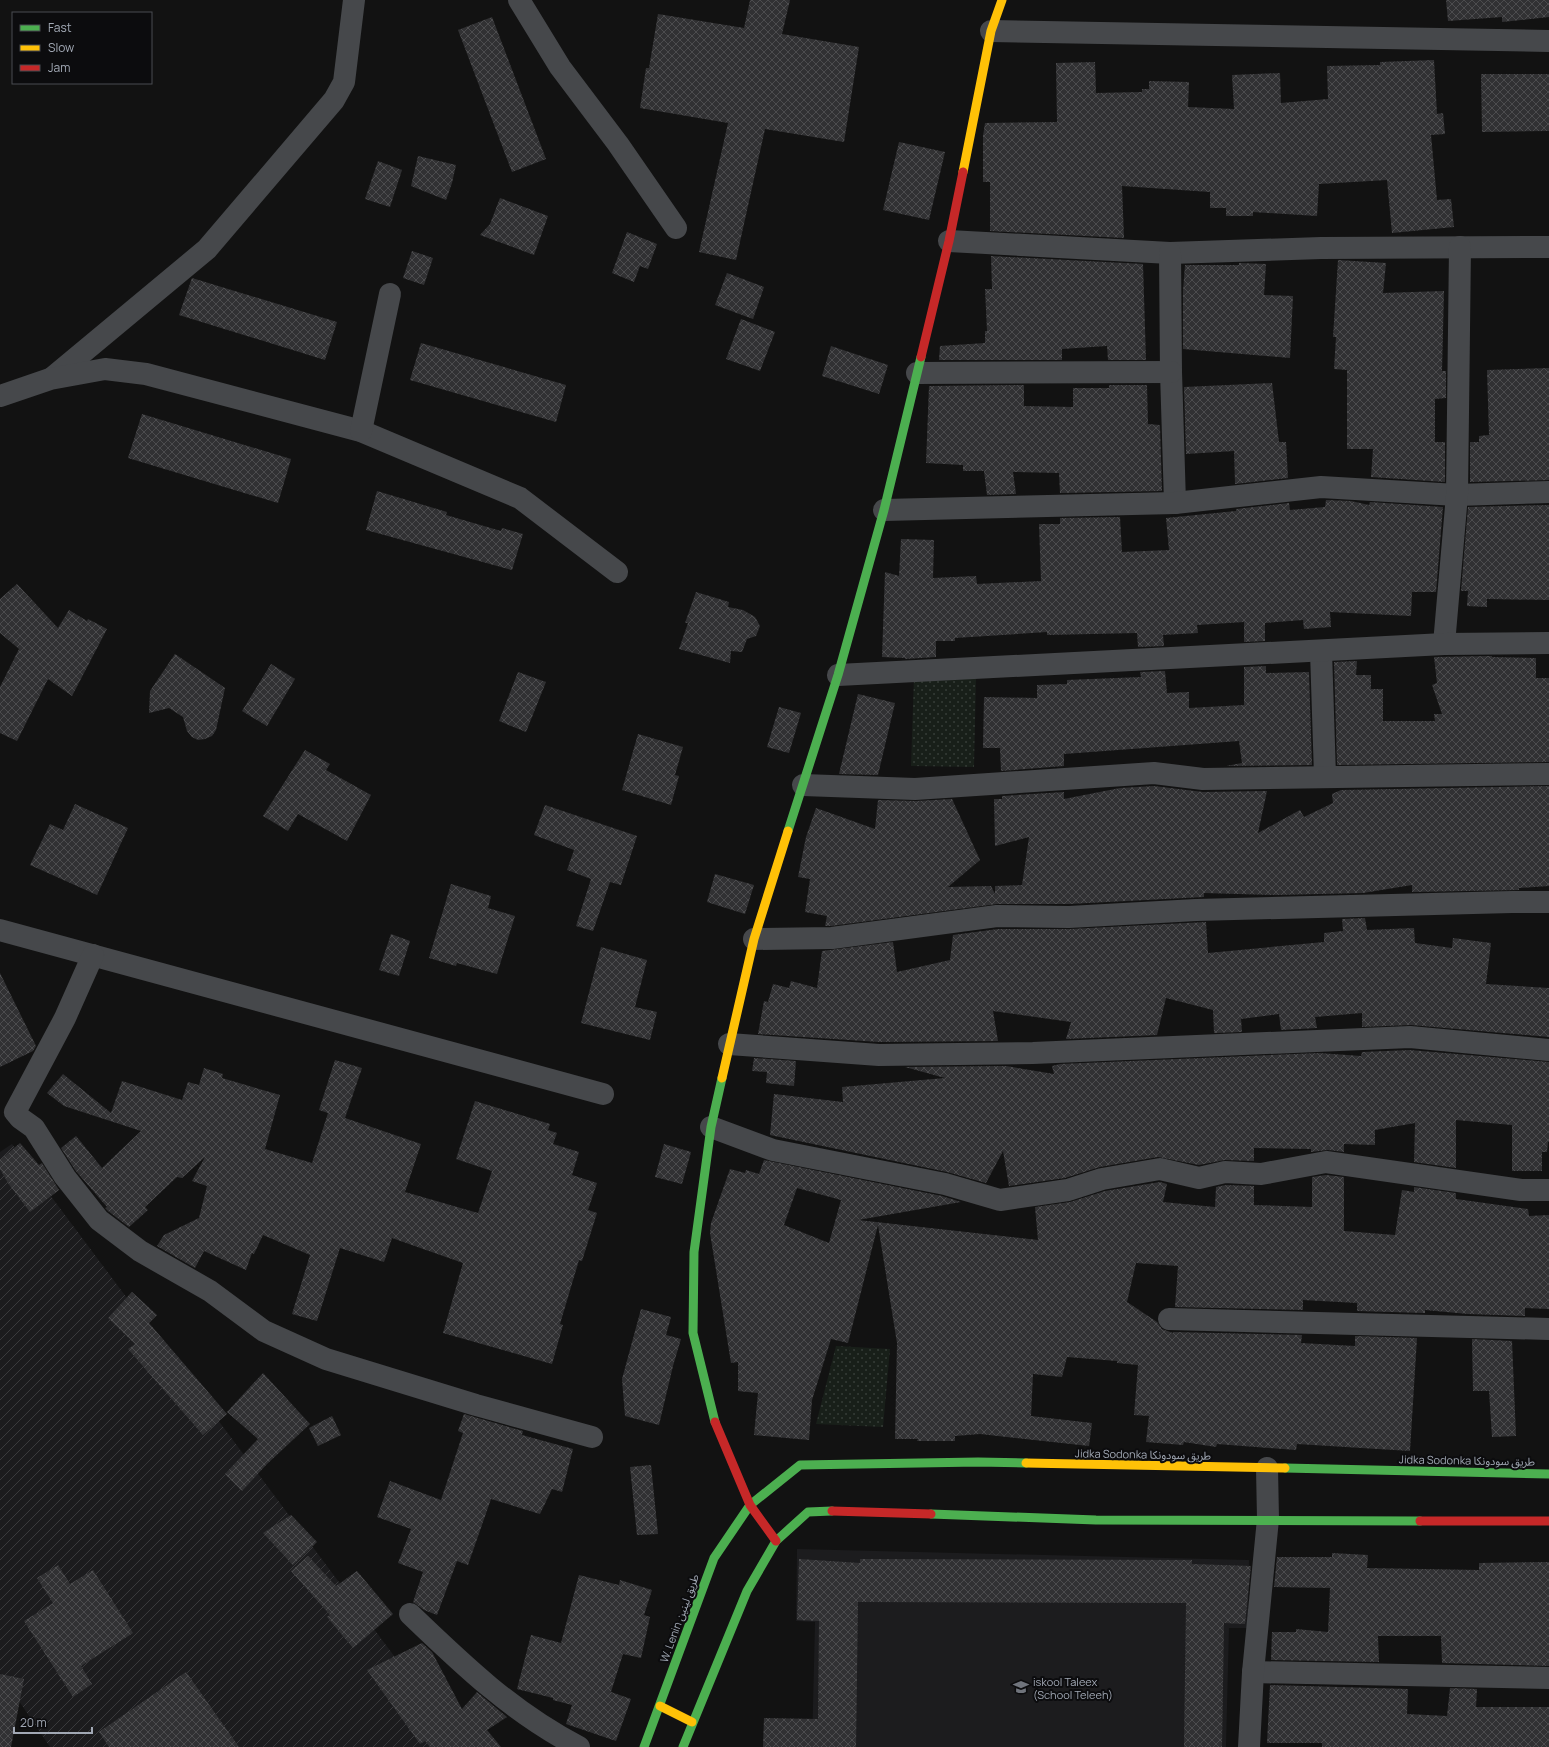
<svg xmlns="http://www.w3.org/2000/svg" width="1549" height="1747" font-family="Manrope,'Noto Sans Arabic',sans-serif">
	<defs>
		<pattern id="industrial-furrows" width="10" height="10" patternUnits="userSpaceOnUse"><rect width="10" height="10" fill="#1c1c1e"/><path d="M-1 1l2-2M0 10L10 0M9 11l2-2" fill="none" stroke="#3a3a3c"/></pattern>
		<pattern id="park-dots" width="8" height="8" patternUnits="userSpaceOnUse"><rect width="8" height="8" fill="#181f19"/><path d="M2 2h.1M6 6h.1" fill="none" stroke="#363d38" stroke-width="1.8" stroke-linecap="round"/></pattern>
		<pattern id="building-cross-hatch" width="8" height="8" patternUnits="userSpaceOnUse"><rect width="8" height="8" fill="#313133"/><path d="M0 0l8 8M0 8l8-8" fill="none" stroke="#4c4c4e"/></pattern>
	</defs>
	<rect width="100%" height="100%" fill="#121212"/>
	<path fill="#1c1c1e" d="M 797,1549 L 1249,1560 L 1248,1628 L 1229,1628 L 1226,1747 L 812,1747 L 815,1622 L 796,1621 Z"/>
	<path fill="url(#industrial-furrows)" d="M 12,1144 L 462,1747 L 50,1747 L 0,1673 L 0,1152 Z"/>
	<g fill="url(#park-dots)">
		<path d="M 914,676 L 976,677 L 974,767 L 911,766 Z"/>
		<path d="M 836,1346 L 890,1349 L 883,1427 L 816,1424 Z"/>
	</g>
	<g fill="url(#building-cross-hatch)" fill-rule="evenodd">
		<path d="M 750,0 L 790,0 L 782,34 L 859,47 L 844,142 L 765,129 L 736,260 L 699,252 L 728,123 L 640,108 L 646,68 L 649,68 L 658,14 L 744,28 Z"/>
		<path d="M 1446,0 L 1549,0 L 1549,17 L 1502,22 L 1502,17 L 1448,21 Z"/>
		<path d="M 492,17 L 546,159 L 512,172 L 458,30 Z"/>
		<path d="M 1434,60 L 1437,114 L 1443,113 L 1445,134 L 1431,135 L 1437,200 L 1451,199 L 1454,227 L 1392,233 L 1387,180 L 1319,184 L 1317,216 L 1253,212 L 1253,216 L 1226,216 L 1226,208 L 1210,208 L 1210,192 L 1122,186 L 1124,238 L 990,231 L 990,182 L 983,182 L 983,136 L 985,123 L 1057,122 L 1056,63 L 1095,62 L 1096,93 L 1142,92 L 1142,89 L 1149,89 L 1149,81 L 1189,82 L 1188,107 L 1234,109 L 1232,75 L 1280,73 L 1281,103 L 1328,99 L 1327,66 L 1380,65 L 1380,62 Z"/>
		<path d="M 1481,74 L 1549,74 L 1549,131 L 1482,132 Z"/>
		<path d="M 899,142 L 945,152 L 929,220 L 883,210 Z"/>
		<path d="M 418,156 L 456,165 L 452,183 L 446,200 L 411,186 Z"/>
		<path d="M 378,161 L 402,170 L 390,207 L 365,199 Z"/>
		<path d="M 500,198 L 548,216 L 534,255 L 480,235 L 490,224 Z"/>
		<path d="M 627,232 L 657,244 L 648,269 L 640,266 L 634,282 L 612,273 Z"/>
		<path d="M 412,251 L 433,258 L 424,285 L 403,278 Z"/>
		<path d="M 991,256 L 1143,264 L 1146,360 L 1108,360 L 1107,346 L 1062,349 L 1062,360 L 939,360 L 940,346 L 985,343 L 985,331 L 987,331 L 985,289 L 992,289 Z"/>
		<path d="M 1338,260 L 1386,263 L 1383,293 L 1444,291 L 1442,371 L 1446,371 L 1446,398 L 1435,399 L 1435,442 L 1445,442 L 1445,482 L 1371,477 L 1373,449 L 1347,449 L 1347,370 L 1334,369 L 1336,337 L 1333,337 Z"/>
		<path d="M 1239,263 L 1266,264 L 1264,295 L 1293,296 L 1290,358 L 1183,349 L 1183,291 L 1185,265 L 1239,265 Z"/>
		<path d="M 727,273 L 764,287 L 753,319 L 715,305 Z"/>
		<path d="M 192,278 L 337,322 L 325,360 L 179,315 Z"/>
		<path d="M 741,319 L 775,332 L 760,371 L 726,359 Z"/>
		<path d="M 421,343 L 566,385 L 556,422 L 410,380 Z"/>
		<path d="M 831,346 L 888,365 L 879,394 L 822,376 Z"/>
		<path d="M 1549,368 L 1549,480 L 1470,482 L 1470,442 L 1479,442 L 1479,436 L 1489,435 L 1487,370 Z"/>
		<path d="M 1272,383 L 1279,442 L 1286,442 L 1288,478 L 1235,484 L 1234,451 L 1186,454 L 1184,387 Z"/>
		<path d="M 1024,385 L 1024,406 L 1073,407 L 1073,388 L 1109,388 L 1109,385 L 1147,385 L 1148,424 L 1160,425 L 1162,491 L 1060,493 L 1059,473 L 1013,472 L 1016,494 L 987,495 L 984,471 L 963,471 L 963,465 L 926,463 L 929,386 Z"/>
		<path d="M 142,414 L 291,459 L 278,503 L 128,458 Z"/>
		<path d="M 377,491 L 447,512 L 446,515 L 501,531 L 502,528 L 523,534 L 512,570 L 366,530 Z"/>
		<path d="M 1326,500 L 1351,501 L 1369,505 L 1370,502 L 1443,507 L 1436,592 L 1412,592 L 1411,616 L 1330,612 L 1331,627 L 1304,629 L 1303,620 L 1265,623 L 1265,641 L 1244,642 L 1244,622 L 1197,625 L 1198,633 L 1163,635 L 1164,646 L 1138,647 L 1137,633 L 1047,635 L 1047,632 L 955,638 L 955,641 L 936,641 L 936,657 L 905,659 L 905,658 L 882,657 L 885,572 L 899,576 L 901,539 L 934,540 L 933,578 L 976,576 L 977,584 L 1041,581 L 1039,524 L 1060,524 L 1060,518 L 1120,517 L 1122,552 L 1169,550 L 1166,518 L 1236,511 L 1236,509 L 1289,503 L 1290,510 L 1325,507 Z"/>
		<path d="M 1549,505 L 1549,600 L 1487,599 L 1487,607 L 1467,606 L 1468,591 L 1461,591 L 1468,507 Z"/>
		<path d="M 17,584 L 58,628 L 69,610 L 87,621 L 88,619 L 107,629 L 72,696 L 48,679 L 17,741 L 0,733 L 0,687 L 19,649 L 0,633 L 0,599 Z"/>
		<path d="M 696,592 L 729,602 L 728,607 L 743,610 L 755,617 L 760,626 L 756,636 L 747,639 L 742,652 L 731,651 L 730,663 L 679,649 L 688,623 L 685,623 Z"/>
		<path d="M 175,654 L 225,688 L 216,730 L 212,736 L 205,739 L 198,740 L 192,737 L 187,731 L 183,717 L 169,708 L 149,713 L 150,691 Z"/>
		<path d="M 1492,656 L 1492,657 L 1536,658 L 1536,678 L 1549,678 L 1549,762 L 1337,765 L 1334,662 L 1357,661 L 1356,675 L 1371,675 L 1371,689 L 1383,689 L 1383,721 L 1435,721 L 1434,714 L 1442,714 L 1432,685 L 1437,683 L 1434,657 Z"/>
		<path d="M 271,664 L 295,679 L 267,726 L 242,711 Z"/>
		<path d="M 1266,666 L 1266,673 L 1309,672 L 1312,765 L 1226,766 L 1242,763 L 1239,741 L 1064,754 L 1064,766 L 1001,771 L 1000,748 L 983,748 L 984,697 L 1037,698 L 1037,685 L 1067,684 L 1067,680 L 1141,677 L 1140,672 L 1165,671 L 1167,693 L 1189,692 L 1189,708 L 1244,705 L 1244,667 Z"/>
		<path d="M 518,672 L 546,682 L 526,732 L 499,721 Z"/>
		<path d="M 858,694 L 895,703 L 878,775 L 839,774 Z"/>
		<path d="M 779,707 L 801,713 L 789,753 L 767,747 Z"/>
		<path d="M 638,734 L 683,747 L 675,775 L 679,776 L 671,805 L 622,790 Z"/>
		<path d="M 305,750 L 330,764 L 326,770 L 371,795 L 347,841 L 298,814 L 288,831 L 263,816 Z"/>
		<path d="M 1154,786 L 1203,792 L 1267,791 L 1258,833 L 1300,810 L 1304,817 L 1333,803 L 1332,794 L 1341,790 L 1549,786 L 1549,886 L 1519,888 L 1519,890 L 1412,892 L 1412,885 L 1363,893 L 1276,895 L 1204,893 L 1204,897 L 1069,904 L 997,904 L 831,926 L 825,926 L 827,916 L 805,912 L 810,879 L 798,877 L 806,837 L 816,808 L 875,829 L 878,800 L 916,801 L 952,799 L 980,860 L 948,887 L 991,886 L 995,894 L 995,886 L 1022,885 L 1029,837 L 995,846 L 994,799 L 1002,799 L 1002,796 L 1064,792 L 1064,799 L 1120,788 Z"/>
		<path d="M 75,804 L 128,828 L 97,895 L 30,865 L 50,824 L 63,830 Z"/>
		<path d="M 545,805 L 637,836 L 621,885 L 610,882 L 593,931 L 576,926 L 591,879 L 567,870 L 574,850 L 534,835 Z"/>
		<path d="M 715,874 L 754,885 L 745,914 L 707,902 Z"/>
		<path d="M 451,884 L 491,896 L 488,908 L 515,916 L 497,974 L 457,963 L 456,966 L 429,958 Z"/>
		<path d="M 1365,918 L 1367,930 L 1414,928 L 1415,943 L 1452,948 L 1453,938 L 1491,943 L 1486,984 L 1549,988 L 1549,1037 L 1411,1025 L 1362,1027 L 1362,1013 L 1315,1017 L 1317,1028 L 1281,1030 L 1279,1014 L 1241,1019 L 1242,1032 L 1214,1033 L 1213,1010 L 1166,998 L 1157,1035 L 1066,1039 L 1071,1022 L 993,1011 L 998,1041 L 879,1042 L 758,1034 L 764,1001 L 768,1002 L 773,984 L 789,988 L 791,981 L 817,988 L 822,951 L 893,942 L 897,972 L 950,960 L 953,935 L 998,929 L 1070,929 L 1206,922 L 1208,953 L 1324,942 L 1324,933 L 1343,931 L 1342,919 Z"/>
		<path d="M 391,934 L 410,941 L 399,976 L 379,970 Z"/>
		<path d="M 601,947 L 647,960 L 635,1007 L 657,1012 L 650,1040 L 581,1023 Z"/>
		<path d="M 0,973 L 36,1046 L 33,1051 L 0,1067 Z"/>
		<path d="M 1410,1050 L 1549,1062 L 1549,1142 L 1548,1142 L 1547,1152 L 1542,1152 L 1542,1171 L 1512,1171 L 1512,1125 L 1456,1120 L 1456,1168 L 1414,1162 L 1415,1123 L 1375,1130 L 1375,1145 L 1344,1144 L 1344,1152 L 1328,1150 L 1311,1152 L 1311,1149 L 1254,1148 L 1254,1161 L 1225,1160 L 1199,1165 L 1158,1157 L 1100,1167 L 1065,1178 L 1009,1186 L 1003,1151 L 986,1183 L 947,1172 L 770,1135 L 774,1094 L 843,1102 L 842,1087 L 945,1078 L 905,1067 L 1006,1066 L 1054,1074 L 1052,1066 L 1060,1064 L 1319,1053 L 1361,1056 L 1362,1052 Z"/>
		<path d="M 754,1058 L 796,1061 L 794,1086 L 766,1083 L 767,1072 L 752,1071 Z"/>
		<path d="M 335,1060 L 362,1068 L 345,1118 L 421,1144 L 405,1192 L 478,1213 L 492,1171 L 456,1159 L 475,1101 L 550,1124 L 548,1130 L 557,1133 L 553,1144 L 579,1152 L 572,1175 L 597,1183 L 588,1210 L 597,1213 L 582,1261 L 579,1260 L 560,1324 L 563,1325 L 552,1364 L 443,1333 L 463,1263 L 392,1238 L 384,1262 L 340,1248 L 317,1321 L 292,1314 L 310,1255 L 263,1235 L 254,1254 L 252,1253 L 246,1270 L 204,1251 L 195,1268 L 157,1246 L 164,1235 L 199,1218 L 207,1186 L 192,1181 L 205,1157 L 182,1178 L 177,1177 L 145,1207 L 148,1210 L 129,1227 L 108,1211 L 105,1208 L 107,1207 L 75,1170 L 61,1148 L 76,1136 L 102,1168 L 141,1131 L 64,1106 L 47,1093 L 63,1074 L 111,1113 L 122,1081 L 182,1100 L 188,1082 L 199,1085 L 204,1068 L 223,1074 L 222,1078 L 280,1095 L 265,1149 L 312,1163 L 328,1113 L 319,1110 Z"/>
		<path d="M 20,1143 L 39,1165 L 42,1163 L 59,1190 L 30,1212 L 8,1183 L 0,1169 L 0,1160 Z"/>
		<path d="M 664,1144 L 691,1152 L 682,1184 L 655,1177 Z"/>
		<path d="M 764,1160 L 942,1196 L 961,1202 L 858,1220 L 1038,1240 L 1035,1207 L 1070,1202 L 1105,1191 L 1160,1182 L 1167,1184 L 1163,1202 L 1215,1207 L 1216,1187 L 1226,1185 L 1254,1186 L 1254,1205 L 1312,1207 L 1312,1177 L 1326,1175 L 1344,1177 L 1344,1231 L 1395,1235 L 1402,1190 L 1414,1192 L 1414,1187 L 1456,1193 L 1456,1199 L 1528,1209 L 1529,1216 L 1549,1215 L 1549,1309 L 1525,1308 L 1525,1316 L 1468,1314 L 1425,1310 L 1425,1313 L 1357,1311 L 1357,1303 L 1303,1300 L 1303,1310 L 1175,1307 L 1178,1266 L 1136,1263 L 1127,1302 L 1157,1322 L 1162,1329 L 1173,1333 L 1173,1332 L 1302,1335 L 1301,1343 L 1355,1346 L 1355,1336 L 1417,1338 L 1410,1451 L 1297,1444 L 1296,1450 L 1217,1444 L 1216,1447 L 1184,1442 L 1183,1445 L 1146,1442 L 1149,1416 L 1134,1415 L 1138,1365 L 1117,1363 L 1117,1361 L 1067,1357 L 1062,1377 L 1033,1374 L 1031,1416 L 1092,1423 L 1089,1446 L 980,1434 L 955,1436 L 955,1441 L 917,1441 L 918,1439 L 895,1439 L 897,1343 L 878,1225 L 848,1343 L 831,1339 L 812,1400 L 809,1440 L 754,1435 L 758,1393 L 738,1391 L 738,1362 L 731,1363 L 710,1233 L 711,1223 L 730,1169 L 745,1173 L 746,1170 L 759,1174 ZM 797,1188 L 841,1200 L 829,1243 L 784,1225 Z"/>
		<path d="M 132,1292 L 157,1315 L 149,1323 L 227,1414 L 203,1435 L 128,1349 L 135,1344 L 108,1318 Z"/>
		<path d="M 641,1309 L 671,1317 L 666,1335 L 681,1339 L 673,1366 L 659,1425 L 625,1416 L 622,1379 Z"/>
		<path d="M 1472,1339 L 1512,1341 L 1516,1436 L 1492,1437 L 1489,1391 L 1473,1391 Z"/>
		<path d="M 263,1373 L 310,1424 L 267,1464 L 242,1491 L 225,1474 L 258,1439 L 227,1412 Z"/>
		<path d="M 464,1414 L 523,1431 L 522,1435 L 573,1449 L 562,1492 L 552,1489 L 540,1514 L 491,1499 L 468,1565 L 457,1561 L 437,1615 L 424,1610 L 413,1602 L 423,1572 L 398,1563 L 411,1529 L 377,1517 L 390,1481 L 441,1500 L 463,1433 L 458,1431 Z"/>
		<path d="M 332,1416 L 341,1435 L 318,1446 L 309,1428 Z"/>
		<path d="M 651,1465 L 658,1534 L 637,1535 L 630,1467 Z"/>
		<path d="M 291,1515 L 317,1542 L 293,1565 L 263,1533 Z"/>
		<path d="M 1332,1553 L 1368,1555 L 1367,1568 L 1479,1570 L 1479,1563 L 1549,1562 L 1549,1666 L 1442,1663 L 1441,1636 L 1378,1636 L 1379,1662 L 1271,1660 L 1272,1632 L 1296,1632 L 1296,1629 L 1328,1632 L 1330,1588 L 1274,1587 L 1277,1557 L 1332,1557 Z"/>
		<path d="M 308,1556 L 336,1586 L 357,1571 L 393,1614 L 353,1648 L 327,1617 L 330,1615 L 291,1571 Z"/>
		<path d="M 799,1559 L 860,1563 L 860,1559 L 1192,1560 L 1192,1564 L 1251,1566 L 1245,1624 L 1224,1623 L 1222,1747 L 1184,1747 L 1186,1603 L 858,1602 L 856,1747 L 763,1747 L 764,1718 L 818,1719 L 819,1621 L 797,1620 Z"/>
		<path d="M 58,1565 L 70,1584 L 93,1570 L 133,1633 L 81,1666 L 92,1684 L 73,1697 L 24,1621 L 53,1603 L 37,1578 Z"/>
		<path d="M 579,1575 L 619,1585 L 620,1580 L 652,1590 L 644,1615 L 650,1617 L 641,1658 L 623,1654 L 611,1692 L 631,1699 L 616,1741 L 566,1724 L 572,1705 L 553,1700 L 553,1698 L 517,1689 L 531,1635 L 561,1643 Z"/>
		<path d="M 422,1643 L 432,1652 L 462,1709 L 477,1692 L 507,1717 L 487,1730 L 501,1747 L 430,1747 L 425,1741 L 420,1744 L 367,1670 Z"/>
		<path d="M 186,1672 L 239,1747 L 109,1747 L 99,1732 Z"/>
		<path d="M 0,1674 L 24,1679 L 11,1747 L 0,1747 Z"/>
		<path d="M 1270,1685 L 1408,1689 L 1407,1714 L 1447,1716 L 1450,1688 L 1477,1689 L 1476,1707 L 1549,1707 L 1549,1747 L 1322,1747 L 1322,1743 L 1267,1743 Z"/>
	</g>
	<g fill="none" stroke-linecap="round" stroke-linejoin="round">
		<g stroke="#46484b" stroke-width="22">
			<path d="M 519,0 L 560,67 L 618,144 L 676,228"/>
			<path d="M 991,31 L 1549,41"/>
			<path d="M 949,241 L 1170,253 L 1321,248 L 1549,247"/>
			<path d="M 1170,253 L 1171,372 L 1175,503"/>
			<path d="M 917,373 L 1171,372"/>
			<path d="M 52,378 L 207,249 L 334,100 L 344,82 L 354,0"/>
			<path d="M 0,396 L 50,379 L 105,369 L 146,374 L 361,431 L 520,498 L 617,572"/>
			<path d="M 361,431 L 390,294"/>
			<path d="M 884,510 L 1175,503 L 1321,487 L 1457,495 L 1549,492"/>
			<path d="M 1444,644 L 1457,495 L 1460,247"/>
			<path d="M 1321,651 L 1325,776"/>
			<path d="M 838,675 L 1444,644 L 1549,643"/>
			<path d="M 803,785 L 915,789 L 1154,773 L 1203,779 L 1549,774"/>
			<path d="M 0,930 L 603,1094"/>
			<path d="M 754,939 L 832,938 L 997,916 L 1069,917 L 1196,910 L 1512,902 L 1549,902"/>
			<path d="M 93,955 L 65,1018 L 15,1112 L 20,1118 L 34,1128 L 65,1177 L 99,1220 L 140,1251 L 210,1291 L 264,1331 L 326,1359 L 476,1405 L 592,1437"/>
			<path d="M 729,1044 L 879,1055 L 1033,1053 L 1410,1037 L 1549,1050"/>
			<path d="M 711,1127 L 773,1150 L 945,1184 L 1000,1200 L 1068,1190 L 1102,1179 L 1160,1169 L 1199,1178 L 1225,1172 L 1261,1174 L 1326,1162 L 1521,1190 L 1549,1190"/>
			<path d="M 1169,1319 L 1549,1329"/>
			<path d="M 410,1614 C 463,1665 513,1713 579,1747"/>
			<path d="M 1253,1672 L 1549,1678"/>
			<path d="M 1249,1747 L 1253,1672 L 1268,1519 L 1267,1468"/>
		</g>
		<g stroke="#4caf50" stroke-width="9">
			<path d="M 788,831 L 838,675 L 884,510 L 921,357"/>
			<path d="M 715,1422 L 693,1333 L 694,1252 L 711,1127 L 722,1078"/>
			<path d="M 1285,1468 L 1549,1474"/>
			<path d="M 931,1514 L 1096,1520 L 1420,1521"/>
			<path d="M 644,1747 L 714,1558 L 750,1505 L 800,1465 L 978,1462 L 1026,1463"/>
			<path d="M 683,1747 L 747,1591 L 776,1541 L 808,1512 L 832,1511"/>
		</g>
		<g stroke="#ffc107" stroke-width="9">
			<path d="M 963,172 L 991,31 L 1002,0"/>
			<path d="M 722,1078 L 754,939 L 788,831"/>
			<path d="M 1026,1463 L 1285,1468"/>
			<path d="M 660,1706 L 692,1722"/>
		</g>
		<g stroke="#c62828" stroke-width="9">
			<path d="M 921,357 L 949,241 L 963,172"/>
			<path d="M 715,1422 L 750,1505 L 776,1541"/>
			<path d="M 832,1511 L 931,1514"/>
			<path d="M 1420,1521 L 1549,1521"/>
		</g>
	</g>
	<defs>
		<symbol id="school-bare" viewBox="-9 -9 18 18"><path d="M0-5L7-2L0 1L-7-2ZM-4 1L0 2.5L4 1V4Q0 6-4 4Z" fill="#70747c" stroke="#0c0c0e" stroke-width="2.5" paint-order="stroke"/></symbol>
	</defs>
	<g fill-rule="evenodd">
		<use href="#school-bare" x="1010" y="1676" width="22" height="22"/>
	</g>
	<g text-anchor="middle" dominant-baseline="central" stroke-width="4" stroke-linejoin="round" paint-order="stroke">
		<g font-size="11" fill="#a2a9b5" stroke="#0c0c0e">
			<text transform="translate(1143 1454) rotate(1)">Jidka Sodonka طريق سودونكا</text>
			<text transform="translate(1467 1460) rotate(1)">Jidka Sodonka طريق سودونكا</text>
			<text transform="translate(679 1618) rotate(-70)">W. Lenin طريق لينين</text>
		</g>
		<g font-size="11" fill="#a2a9b5" stroke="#0c0c0e" text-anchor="start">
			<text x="1033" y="1681">iskool Taleex<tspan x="1033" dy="13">(School Teleeh)</tspan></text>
		</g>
	</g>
	<rect x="12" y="12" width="140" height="72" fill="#0c0c0e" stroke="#484b51"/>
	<rect x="20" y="25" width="20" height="6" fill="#4caf50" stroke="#484b51"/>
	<text x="48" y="32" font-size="12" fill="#a2a9b5">Fast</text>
	<rect x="20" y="45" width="20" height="6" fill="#ffc107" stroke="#484b51"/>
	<text x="48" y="52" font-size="12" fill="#a2a9b5">Slow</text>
	<rect x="20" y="65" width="20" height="6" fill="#c62828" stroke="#484b51"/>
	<text x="48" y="72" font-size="12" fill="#a2a9b5">Jam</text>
	<path d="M14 1727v6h78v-6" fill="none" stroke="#a2a9b5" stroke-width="2"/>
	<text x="20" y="1727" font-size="12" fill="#a2a9b5" stroke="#0c0c0e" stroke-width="3" paint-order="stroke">20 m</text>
</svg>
